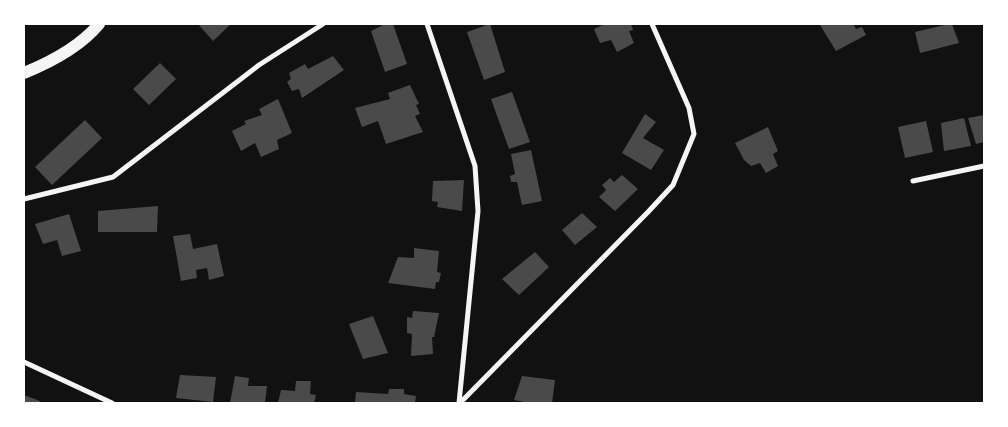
<svg xmlns="http://www.w3.org/2000/svg" width="1008" height="427" font-family="Commissioner,sans-serif">
	<rect width="100%" height="100%" fill="#111"/>
	<g fill="#4a4a4a">
		<path d="M 198,24 L 231,24 L 213,41 Z"/>
		<path d="M 385,24 L 393,24 L 407,64 L 385,72 L 371,31 Z"/>
		<path d="M 490,24 L 505,72 L 484,80 L 467,32 Z"/>
		<path d="M 605,24 L 631,24 L 633,30 L 629,31 L 634,43 L 617,52 L 611,40 L 600,43 L 594,29 Z"/>
		<path d="M 822,24 L 853,24 L 856,29 L 862,27 L 866,35 L 836,51 L 820,25 Z"/>
		<path d="M 949,24 L 952,24 L 959,43 L 920,53 L 915,32 Z"/>
		<path d="M 333,56 L 344,70 L 302,98 L 299,89 L 292,91 L 287,82 L 291,79 L 289,73 L 305,64 L 308,69 Z"/>
		<path d="M 160,63 L 176,79 L 149,105 L 133,89 Z"/>
		<path d="M 410,85 L 419,104 L 416,105 L 420,114 L 415,116 L 423,132 L 386,144 L 378,121 L 362,127 L 355,108 L 390,99 L 388,93 Z"/>
		<path d="M 512,92 L 530,142 L 509,149 L 491,99 Z"/>
		<path d="M 278,99 L 292,133 L 277,140 L 279,149 L 261,157 L 255,143 L 241,151 L 232,131 L 246,124 L 244,121 L 262,115 L 259,109 Z"/>
		<path d="M 645,114 L 656,122 L 643,138 L 664,150 L 651,170 L 622,153 Z"/>
		<path d="M 984,115 L 984,142 L 976,144 L 968,118 Z"/>
		<path d="M 964,118 L 971,146 L 944,151 L 941,123 Z"/>
		<path d="M 85,120 L 102,138 L 52,185 L 35,167 Z"/>
		<path d="M 926,121 L 933,152 L 905,158 L 898,127 Z"/>
		<path d="M 768,127 L 778,151 L 773,154 L 778,166 L 766,173 L 760,163 L 751,166 L 744,160 L 735,143 Z"/>
		<path d="M 531,150 L 542,201 L 522,205 L 517,182 L 511,182 L 510,176 L 515,174 L 511,154 Z"/>
		<path d="M 622,175 L 638,189 L 615,211 L 599,197 L 606,190 L 602,185 L 610,178 L 614,182 Z"/>
		<path d="M 464,180 L 462,211 L 437,207 L 438,202 L 432,201 L 433,181 Z"/>
		<path d="M 158,206 L 157,232 L 98,232 L 98,211 Z"/>
		<path d="M 582,213 L 597,227 L 575,245 L 562,230 Z"/>
		<path d="M 69,214 L 81,251 L 62,256 L 57,240 L 43,244 L 35,224 Z"/>
		<path d="M 190,234 L 193,249 L 217,244 L 224,276 L 209,280 L 207,268 L 196,270 L 197,278 L 181,281 L 173,236 Z"/>
		<path d="M 414,248 L 439,251 L 437,272 L 441,273 L 439,282 L 436,282 L 435,289 L 388,283 L 398,257 L 414,258 Z"/>
		<path d="M 535,252 L 549,267 L 519,295 L 502,279 Z"/>
		<path d="M 413,311 L 439,313 L 434,337 L 432,337 L 433,354 L 411,356 L 412,334 L 407,333 L 407,317 L 412,318 Z"/>
		<path d="M 373,316 L 388,353 L 363,359 L 349,324 Z"/>
		<path d="M 180,375 L 216,377 L 213,402 L 176,398 Z"/>
		<path d="M 235,376 L 249,378 L 248,386 L 267,386 L 265,403 L 230,403 Z"/>
		<path d="M 522,376 L 555,380 L 552,403 L 530,403 L 514,400 Z"/>
		<path d="M 296,381 L 311,381 L 310,394 L 316,395 L 314,403 L 278,403 L 281,390 L 295,391 Z"/>
		<path d="M 389,389 L 404,389 L 404,394 L 416,396 L 415,403 L 355,403 L 356,392 L 388,394 Z"/>
		<path d="M 24,395 L 40,401 L 39,403 L 24,403 Z"/>
	</g>
	<g fill="none" stroke-linecap="round" stroke-linejoin="round">
		<g stroke="#f5f5f5" stroke-width="5">
			<path d="M 427,24 L 475,166 L 478,211 L 459,403"/>
			<path d="M 913,181 L 984,166"/>
			<path d="M 24,199 L 113,177 L 259,65 L 323,24"/>
			<path d="M 24,362 L 112,403"/>
			<path d="M 460,403 L 648,212 L 673,185 L 694,134 L 689,108 L 652,24"/>
		</g>
		<path stroke="#f5f5f5" stroke-width="12" d="M 24,73 C 51,62 80,47 99,24"/>
	</g>
	<rect width="1008" height="427" fill="none" stroke="#ffffff" stroke-width="50"/>
</svg>
